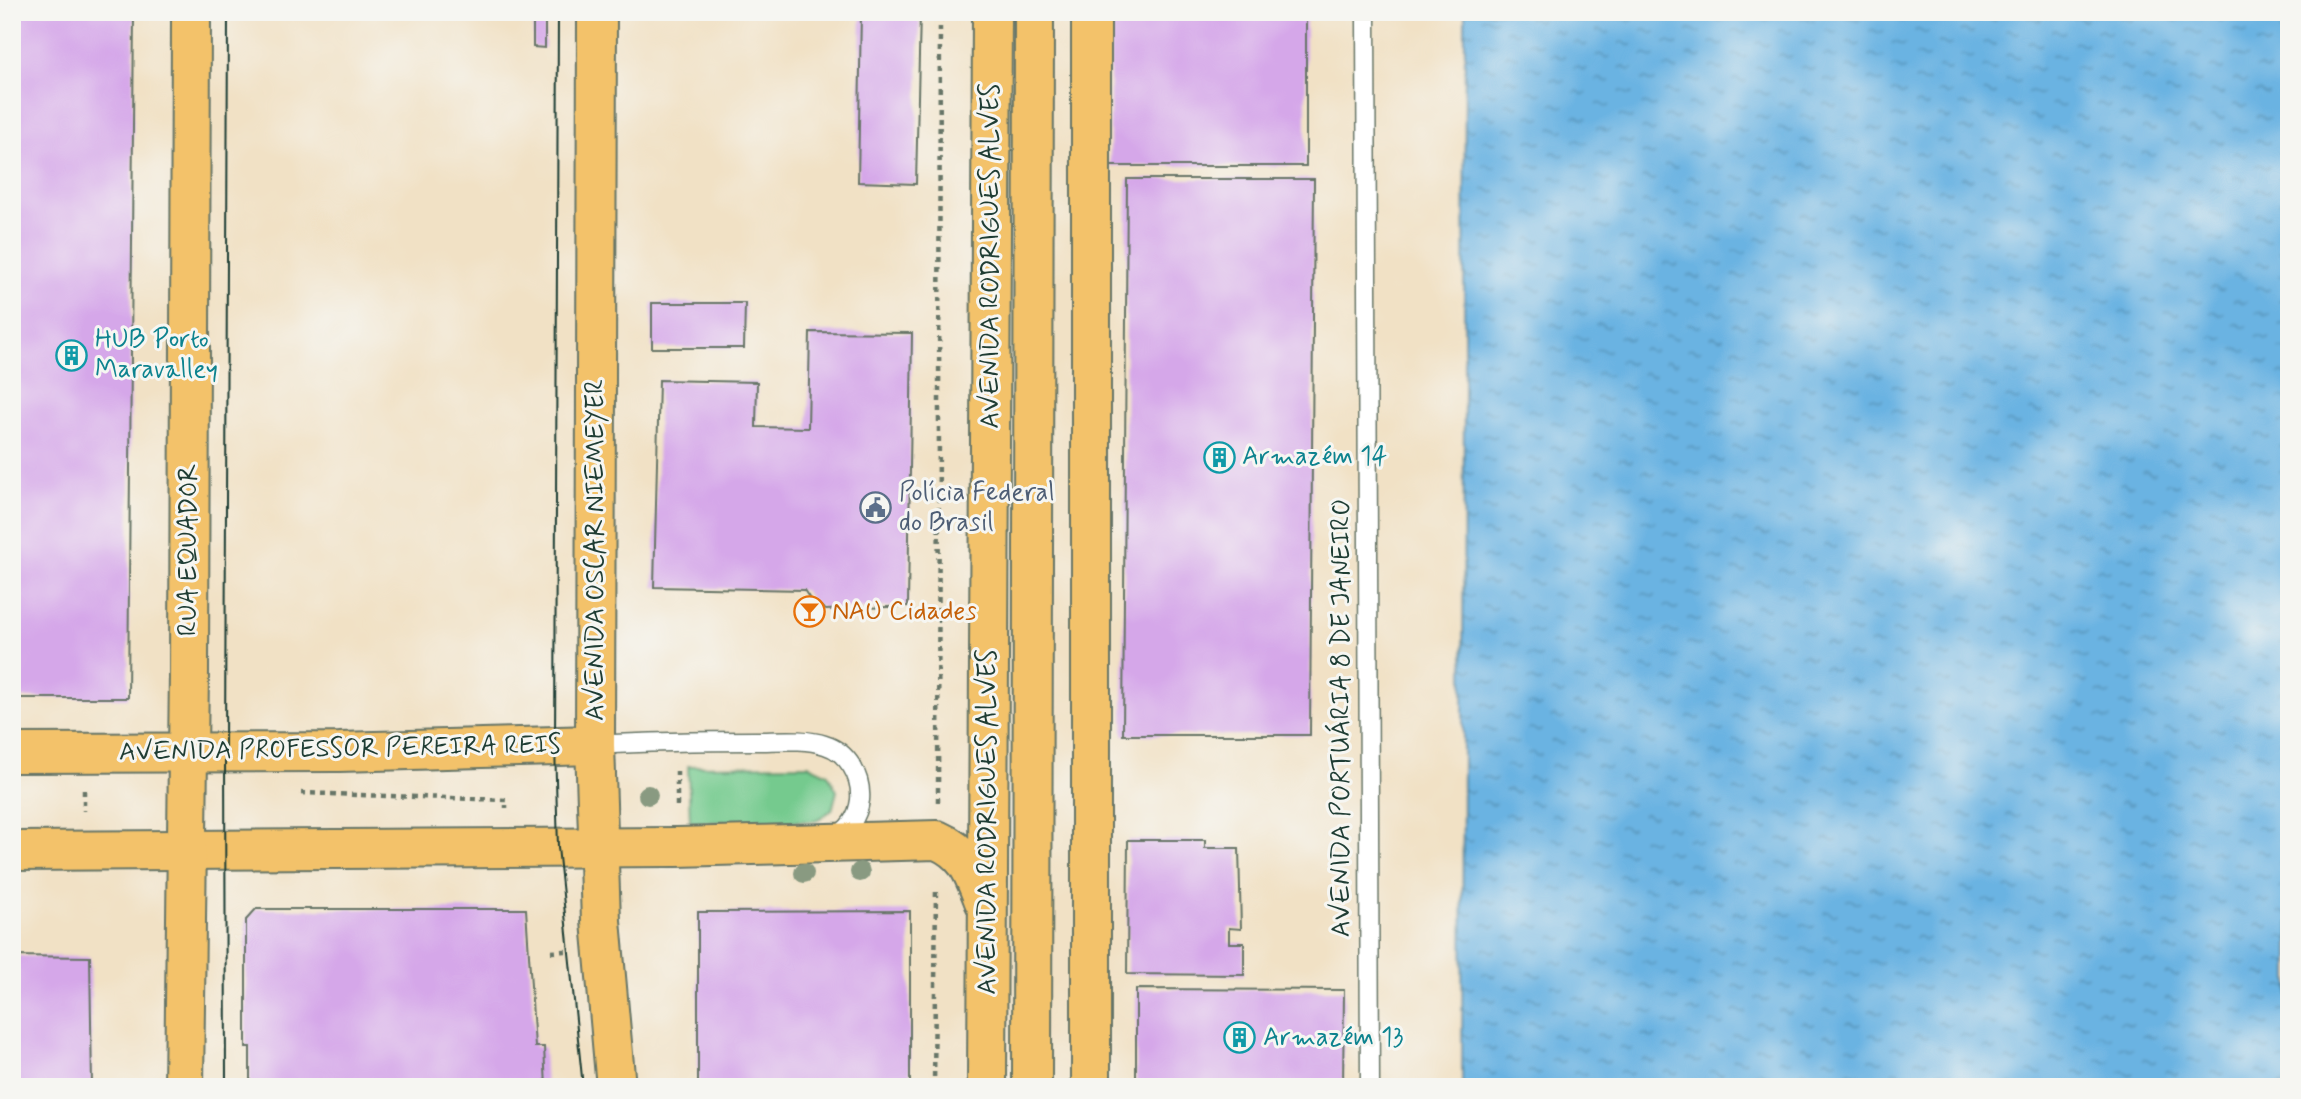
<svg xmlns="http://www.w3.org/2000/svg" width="2301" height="1099" font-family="Mynerve,sans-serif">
	<defs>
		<pattern id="water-ripples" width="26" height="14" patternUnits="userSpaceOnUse" patternTransform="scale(1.75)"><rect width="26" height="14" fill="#6ab3e2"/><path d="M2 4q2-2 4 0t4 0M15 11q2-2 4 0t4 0" fill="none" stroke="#5793b8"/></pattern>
	</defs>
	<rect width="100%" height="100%" fill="#f6f6f2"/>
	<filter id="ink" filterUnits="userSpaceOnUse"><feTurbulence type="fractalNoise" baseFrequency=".0143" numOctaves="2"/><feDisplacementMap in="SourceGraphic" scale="14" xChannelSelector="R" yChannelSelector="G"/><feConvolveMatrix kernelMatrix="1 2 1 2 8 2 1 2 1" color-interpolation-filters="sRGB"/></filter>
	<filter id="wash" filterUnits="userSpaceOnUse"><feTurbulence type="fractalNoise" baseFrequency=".00686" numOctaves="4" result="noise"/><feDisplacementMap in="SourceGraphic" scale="28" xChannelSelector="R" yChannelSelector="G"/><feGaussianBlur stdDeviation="1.57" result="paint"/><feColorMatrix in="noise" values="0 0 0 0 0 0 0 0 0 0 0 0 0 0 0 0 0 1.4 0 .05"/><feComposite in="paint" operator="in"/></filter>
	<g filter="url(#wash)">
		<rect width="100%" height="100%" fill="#f1e1c5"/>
		<path fill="#75ca8e" stroke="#4a8461" stroke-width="2" d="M 809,765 L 828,774 L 837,791 L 832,810 L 815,821 L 690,822 L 688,766 Z"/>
		<path fill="url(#water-ripples)" stroke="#44788b" stroke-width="2" d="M 1465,12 L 2289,12 L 2289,1087 L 1462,1087 Z"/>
		<g id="blocks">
			<g fill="#d5a7e9">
				<path d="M 12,12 L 134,12 L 128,698 L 12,698 Z"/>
				<path d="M 533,12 L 545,12 L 545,48 L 533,47 Z"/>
				<path d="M 861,12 L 920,12 L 916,184 L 858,182 Z"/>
				<rect x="1110" y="12" width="196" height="154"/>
				<path d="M 1127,179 L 1314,179 L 1310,735 L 1123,735 Z"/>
				<path d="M 652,303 L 745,303 L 744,348 L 652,348 Z"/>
				<path d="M 810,332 L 912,333 L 908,606 L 826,610 L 810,599 L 804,590 L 654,587 L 659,380 L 757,382 L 756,427 L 808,428 Z"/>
				<path d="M 1128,840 L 1205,840 L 1205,848 L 1239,848 L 1241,929 L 1229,928 L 1229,943 L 1244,943 L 1244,975 L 1127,974 Z"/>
				<path d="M 256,909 L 526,909 L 535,1047 L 544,1047 L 546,1087 L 250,1087 L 250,1047 L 246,1047 L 246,920 Z"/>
				<path d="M 910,911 L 910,1087 L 698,1087 L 698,912 Z"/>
				<path d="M 12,956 L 90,957 L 92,1087 L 12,1087 Z"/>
				<path d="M 1136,989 L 1344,990 L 1343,1087 L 1136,1087 Z"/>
			</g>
		</g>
	</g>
	<g filter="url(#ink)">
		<use href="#blocks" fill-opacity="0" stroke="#687667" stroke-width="2"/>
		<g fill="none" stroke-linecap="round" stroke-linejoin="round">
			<defs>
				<g id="lane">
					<path d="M 1366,12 L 1370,1087"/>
					<path d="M 595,745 C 649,742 702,741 756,741 C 778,741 804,738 825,745 C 848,752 862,777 860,800 C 858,816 849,830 834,837"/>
				</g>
				<g id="primary">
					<path d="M 597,12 L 595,745 L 601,921 L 616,1087"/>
					<path d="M 12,753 L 339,752 L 595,745"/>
					<path d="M 12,851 L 677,847 L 937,840 C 967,853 973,872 984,901"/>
					<path d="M 184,1087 L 189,671 L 191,12"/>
					<path d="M 987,1087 L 992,12"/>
				</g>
				<g id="highway">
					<path d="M 1091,12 L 1091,1087"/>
					<path d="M 1032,1087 L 1034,12"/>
				</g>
			</defs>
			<use href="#lane" stroke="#687667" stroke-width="21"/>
			<use href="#primary" stroke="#687667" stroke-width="42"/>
			<use href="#highway" stroke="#687667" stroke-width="42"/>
			<g stroke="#687667" stroke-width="4.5" stroke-dasharray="5 5" stroke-linecap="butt">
				<path d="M 677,771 L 677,811"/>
				<path d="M 84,790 L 84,811"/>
				<path d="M 301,793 L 506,800 L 506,808"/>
				<path d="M 938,802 L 940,12"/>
				<path d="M 551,952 L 566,951"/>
				<path d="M 934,1087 L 936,888"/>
			</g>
			<use href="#lane" stroke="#fff" stroke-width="18"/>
			<use href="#primary" stroke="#f3c26a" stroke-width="38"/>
			<use href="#highway" stroke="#f3c26a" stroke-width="38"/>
			<g stroke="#1f3d34" stroke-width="2">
				<path d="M 558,12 L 555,746 L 558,847 L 583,1087"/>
				<path d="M 226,1087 L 225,752 L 228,12"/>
			</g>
		</g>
		<g fill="#899a81">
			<circle cx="648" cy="795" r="10"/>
			<circle cx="860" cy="872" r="10"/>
			<circle cx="804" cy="873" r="10"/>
		</g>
	</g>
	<defs>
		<symbol id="building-ring" viewBox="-11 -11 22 22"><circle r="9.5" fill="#f6f6f2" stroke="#0f9aa8" stroke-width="1.5"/><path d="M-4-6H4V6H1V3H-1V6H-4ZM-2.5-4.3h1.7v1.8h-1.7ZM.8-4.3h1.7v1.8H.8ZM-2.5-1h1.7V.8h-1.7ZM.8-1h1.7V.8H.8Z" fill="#0f9aa8"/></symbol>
		<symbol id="civic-ring" viewBox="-11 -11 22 22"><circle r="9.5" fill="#f6f6f2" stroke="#5c6f8a" stroke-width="1.5"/><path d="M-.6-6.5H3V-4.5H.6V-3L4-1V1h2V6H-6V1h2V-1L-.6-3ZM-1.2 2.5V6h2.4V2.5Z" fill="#5c6f8a"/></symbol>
		<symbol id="bar-ring" viewBox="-11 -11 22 22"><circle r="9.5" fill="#f6f6f2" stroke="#e8710a" stroke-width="1.5"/><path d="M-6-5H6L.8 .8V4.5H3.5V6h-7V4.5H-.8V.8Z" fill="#e8710a"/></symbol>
	</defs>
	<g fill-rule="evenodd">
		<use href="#building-ring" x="54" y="338" width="35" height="35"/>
		<use href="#building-ring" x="1202" y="440" width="35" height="35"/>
		<use href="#civic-ring" x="858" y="490" width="35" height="35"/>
		<use href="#bar-ring" x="792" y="594" width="35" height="35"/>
		<use href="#building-ring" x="1222" y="1020" width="35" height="35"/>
	</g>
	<g text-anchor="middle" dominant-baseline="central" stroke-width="6" stroke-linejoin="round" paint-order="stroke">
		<g font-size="26" fill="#1f3d34" stroke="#f6f6f2">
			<text transform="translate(991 256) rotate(-90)">AVENIDA RODRIGUES ALVES</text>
			<text transform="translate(189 550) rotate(-90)">RUA EQUADOR</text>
			<text transform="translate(596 550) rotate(-90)">AVENIDA OSCAR NIEMEYER</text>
			<text transform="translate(1342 718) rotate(-90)">AVENIDA PORTUÁRIA 8 DE JANEIRO</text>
			<text transform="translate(340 749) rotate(-1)">AVENIDA PROFESSOR PEREIRA REIS</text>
			<text transform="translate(988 822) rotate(-90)">AVENIDA RODRIGUES ALVES</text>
		</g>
		<g font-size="26" fill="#0d838f" stroke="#f6f6f2" text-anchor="start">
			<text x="95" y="340">HUB Porto<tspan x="95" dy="30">Maravalley</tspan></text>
			<text x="1242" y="457">Armazém 14</text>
			<text x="1263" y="1038">Armazém 13</text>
		</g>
		<g font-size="26" fill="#4e5e75" stroke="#f6f6f2" text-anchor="start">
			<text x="899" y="493">Polícia Federal<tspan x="899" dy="30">do Brasil</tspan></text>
		</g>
		<g font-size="26" fill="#c56008" stroke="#f6f6f2" text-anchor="start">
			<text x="832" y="612">NAU Cidades</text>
		</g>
	</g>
	<rect width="2301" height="1099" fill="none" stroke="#f6f6f2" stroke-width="42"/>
</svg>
